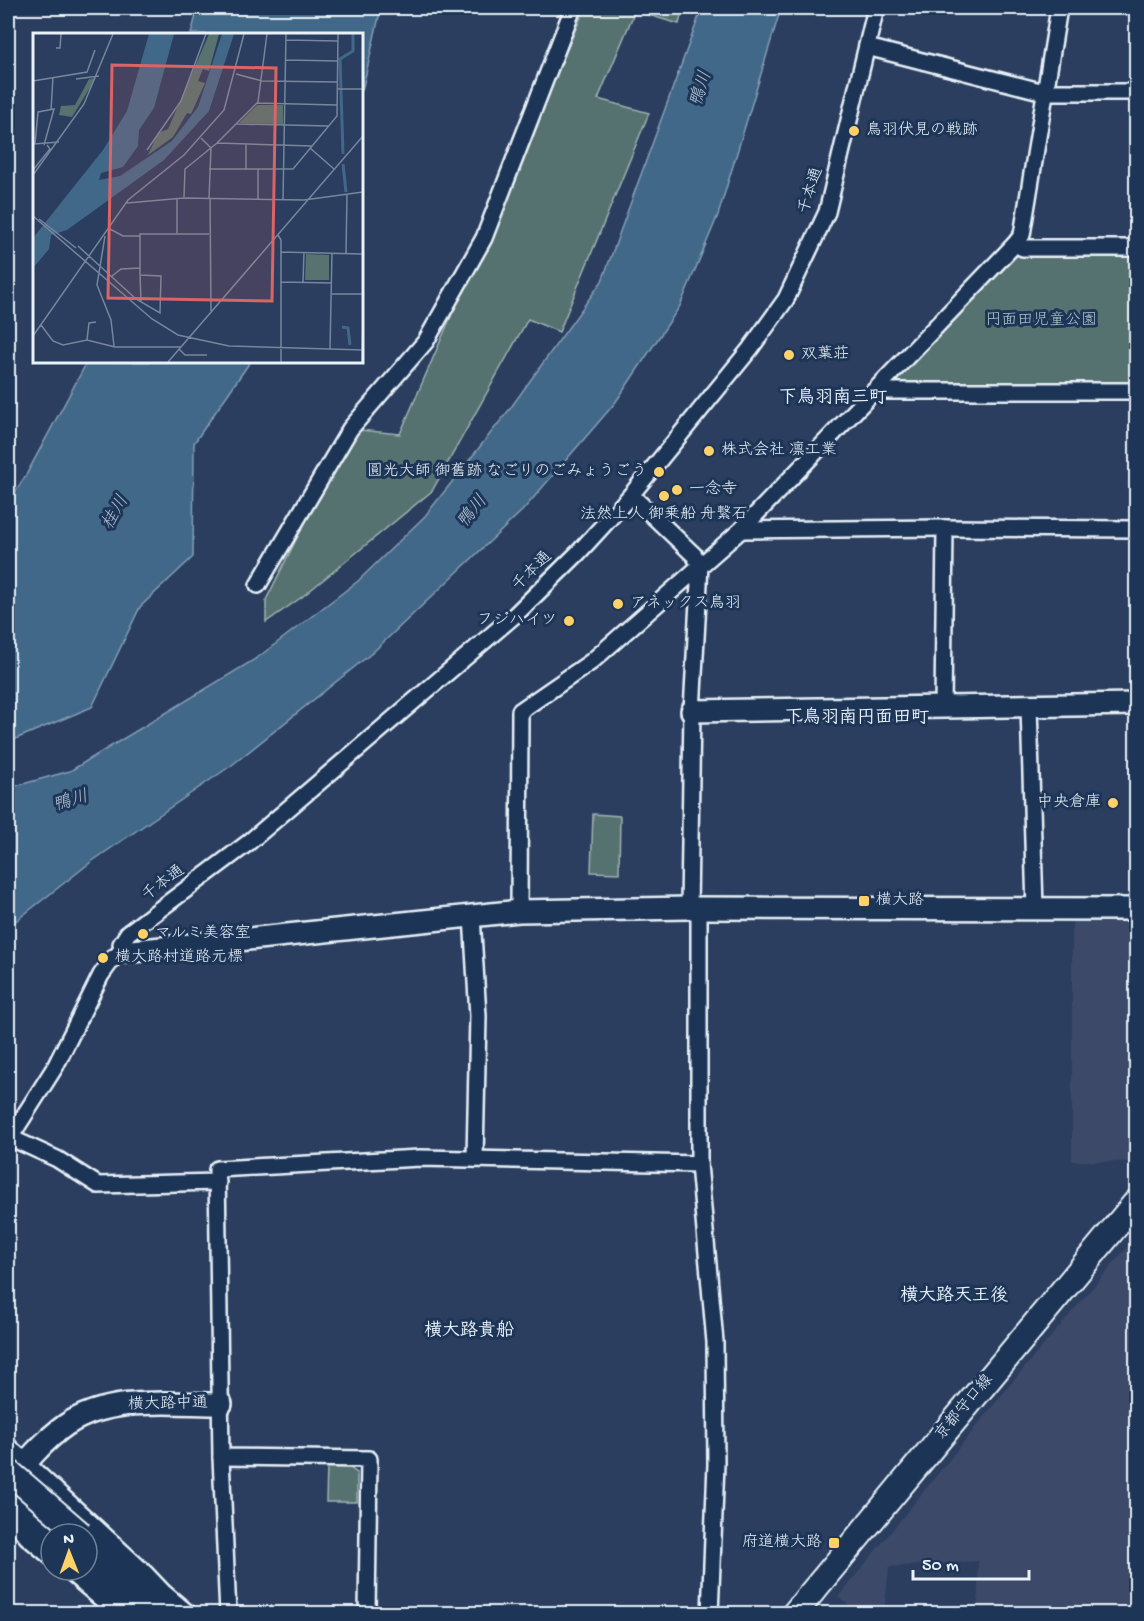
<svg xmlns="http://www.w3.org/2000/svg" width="1144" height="1621" font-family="'Gochi Hand','Klee One',sans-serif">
	<rect width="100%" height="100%" fill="#2b3e5f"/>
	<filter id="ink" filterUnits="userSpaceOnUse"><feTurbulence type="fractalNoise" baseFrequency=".0167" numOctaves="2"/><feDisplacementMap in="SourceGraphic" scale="12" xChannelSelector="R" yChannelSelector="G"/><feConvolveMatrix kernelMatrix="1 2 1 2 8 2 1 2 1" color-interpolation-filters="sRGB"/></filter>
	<g filter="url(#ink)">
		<g fill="#3c4868">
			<path d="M 1136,918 L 1136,1162 L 1072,1161 L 1072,919 Z"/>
			<path d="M 1136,1237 L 1136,1613 L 978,1613 L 978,1561 L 889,1567 L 884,1613 L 860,1613 L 838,1597 L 1013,1381 Z"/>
		</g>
		<g fill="#57726f" stroke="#a0b2b4" stroke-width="1.5">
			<path d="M 585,8 L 683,8 L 679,24 L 635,11 L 598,99 L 649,113 L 559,332 L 528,319 L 432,491 L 302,597 L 266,622 L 266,600 L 333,466 L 359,430 L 400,434 Z"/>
			<path d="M 1017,255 L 1136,257 L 1136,386 L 890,387 L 888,381 L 1001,262 Z"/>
			<path d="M 593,814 L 620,816 L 619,873 L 591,872 Z"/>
			<path d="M 327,1465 L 347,1466 L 357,1473 L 357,1502 L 326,1502 Z"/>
		</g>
		<g fill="#426889" stroke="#849fb5" stroke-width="1.5">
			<path d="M 198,8 L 381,8 L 362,91 L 362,34 L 191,34 Z"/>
			<path d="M 702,8 L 781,8 L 718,215 L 680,306 L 615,403 L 523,510 L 372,653 L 232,765 L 91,862 L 8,927 L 8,788 L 70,771 L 257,658 L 358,581 L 425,516 L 509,410 L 602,281 Z"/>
			<path d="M 87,362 L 250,362 L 194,443 L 193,557 L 140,607 L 92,707 L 8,742 L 8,503 L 26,475 Z"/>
		</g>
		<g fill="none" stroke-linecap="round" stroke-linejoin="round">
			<defs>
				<g id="street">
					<path d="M 867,47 L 1044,92 L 1136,92"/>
					<path d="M 1015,244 L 1023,248 L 1136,248"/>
					<path d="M 874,391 L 1136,391"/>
					<path d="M 631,495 L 694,555 L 700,565 L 692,711 L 689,908"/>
					<path d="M 741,530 L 945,528 L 1136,529"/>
					<path d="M 258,585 L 350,429 L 426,341 L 484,238 L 573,8"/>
					<path d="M 1029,706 L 1035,909"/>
					<path d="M 943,707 L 945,528"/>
					<path d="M 699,908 L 699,1164 L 715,1342 L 716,1464 L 710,1614"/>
					<path d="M 519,911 L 520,711 L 591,662 L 741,530 L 1015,244 L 1022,235 L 1059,8"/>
					<path d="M 472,916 L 478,1016 L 475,1159"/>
					<path d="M 11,1138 L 57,1159 L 98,1185 L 218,1182"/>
					<path d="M 8,1141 L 55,1067 L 101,975 L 114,957 L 123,952 L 121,944 L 128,933 L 248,843 L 516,614 L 578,553 L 631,495 L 750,349 L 786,299 L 827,212 L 876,8"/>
					<path d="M 8,1446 L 144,1572 L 163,1592 L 189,1614"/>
					<path d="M 221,1457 L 228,1614"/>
					<path d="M 8,1514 L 27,1537 L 51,1557"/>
					<path d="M 67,1570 L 119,1614"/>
					<path d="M 367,1614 L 369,1459 L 221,1457 L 217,1169 L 420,1158 L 699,1164"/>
				</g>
				<g id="secondary">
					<path d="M 692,711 L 1136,704"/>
					<path d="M 123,952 L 519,911 L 689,908 L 1136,909"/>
					<path d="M 8,1485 C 25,1463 43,1441 66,1425 C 110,1395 171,1404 221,1404"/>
				</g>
				<g id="primary">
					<path d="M 8,1495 L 51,1534"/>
					<path d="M 87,1540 L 172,1614"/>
					<path d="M 87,1566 L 142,1614"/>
					<path d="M 794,1614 L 1136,1202"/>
				</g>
			</defs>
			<use href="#street" stroke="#e8f1f8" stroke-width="20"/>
			<use href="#secondary" stroke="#e8f1f8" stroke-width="26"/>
			<use href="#primary" stroke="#e8f1f8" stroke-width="28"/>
			<use href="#street" stroke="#1d3557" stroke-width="15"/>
			<use href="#secondary" stroke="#1d3557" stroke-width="21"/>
			<use href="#primary" stroke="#1d3557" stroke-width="24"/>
			<defs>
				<path id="primary-bridge" d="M 8,1471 L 81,1534"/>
			</defs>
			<use href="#primary-bridge" stroke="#e8f1f8" stroke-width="28" stroke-linecap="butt"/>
			<use href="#primary-bridge" stroke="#1d3557" stroke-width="24"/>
		</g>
	</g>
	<g fill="#ffd166" stroke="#1d3557" stroke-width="2">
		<circle cx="854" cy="131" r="6"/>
		<circle cx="789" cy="355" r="6"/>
		<circle cx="709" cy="451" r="6"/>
		<circle cx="659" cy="472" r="6"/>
		<circle cx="677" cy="490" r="6"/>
		<circle cx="664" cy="496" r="6"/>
		<circle cx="618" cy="604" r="6"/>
		<circle cx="569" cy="621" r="6"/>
		<circle cx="1113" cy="803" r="6"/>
		<rect x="858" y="895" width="12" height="12" rx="3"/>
		<circle cx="143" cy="934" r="6"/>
		<circle cx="103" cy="958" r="6"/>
		<rect x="828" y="1537" width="12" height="12" rx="3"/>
	</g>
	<g text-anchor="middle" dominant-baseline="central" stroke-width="6" stroke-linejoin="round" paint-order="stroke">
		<g font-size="16" fill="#e8f1f8" stroke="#1d3557" text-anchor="start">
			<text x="866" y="131">鳥羽伏見の戦跡</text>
			<text x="801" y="355">双葉荘</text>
			<text x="721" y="451">株式会社 凛工業</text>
			<text x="647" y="472" text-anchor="end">圓光大師 御舊跡 なごりのごみょうごう</text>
			<text x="689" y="490">一念寺</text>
			<text x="664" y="515" text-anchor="middle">法然上人 御乗船 舟繋石</text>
			<text x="630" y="604">アネックス鳥羽</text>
			<text x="557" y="621" text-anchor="end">フジハイツ</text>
			<text x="1101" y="803" text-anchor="end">中央倉庫</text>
			<text x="876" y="901">横大路</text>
			<text x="155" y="934">マルミ美容室</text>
			<text x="115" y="958">横大路村道路元標</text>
			<text x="822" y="1543" text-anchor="end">府道横大路</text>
		</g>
		<g font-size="16" fill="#e8f1f8" stroke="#1d3557">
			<text transform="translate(812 191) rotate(-72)">千本通</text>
			<text transform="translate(533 572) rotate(-45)">千本通</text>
			<text transform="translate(164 884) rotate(-37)">千本通</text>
			<text transform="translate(168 1405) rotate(-1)">横大路中通</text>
			<text transform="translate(965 1408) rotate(-50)">京都守口線</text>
		</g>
		<g font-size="16" fill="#b5c5c8" stroke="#1d3557">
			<text x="1041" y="321">円面田児童公園</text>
		</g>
		<g font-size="18" font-style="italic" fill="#aec1d1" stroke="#1d3557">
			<text transform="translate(702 89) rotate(-73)">鴨川</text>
			<text transform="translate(473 512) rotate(-51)">鴨川</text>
			<text transform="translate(116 513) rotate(-60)">桂川</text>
			<text transform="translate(71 802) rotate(-17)">鴨川</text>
		</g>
		<g font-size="18" font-weight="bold" fill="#e8f1f8" stroke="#1d3557">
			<text x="833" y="398">下鳥羽南三町</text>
			<text x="857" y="718">下鳥羽南円面田町</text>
			<text x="954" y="1296">横大路天王後</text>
			<text x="469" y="1331">横大路貴船</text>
		</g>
	</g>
	<g transform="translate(33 33)">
		<rect width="330" height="330" fill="#2b3e5f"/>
		<path d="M 176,1 L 186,1 L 176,38 L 170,36 L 165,48 L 172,50 L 158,81 L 154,80 L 140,104 L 115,122 L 125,100 L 135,96 ZM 63,45 L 39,84 L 26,82 L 28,73 L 42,72 L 56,46 ZM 224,72 L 250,72 L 250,91 L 206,90 ZM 273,221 L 296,222 L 296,247 L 272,247 Z" fill="#57726f"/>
		<path d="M 116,1 L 141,1 L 121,75 L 106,97 L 105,113 L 90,134 L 68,140 L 66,147 L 87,143 L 139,108 L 165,74 L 189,1 L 201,1 L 176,78 L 131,127 L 34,197 L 18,202 L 16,216 L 0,235 L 0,205 L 70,117 L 94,78 Z" fill="#426889"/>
		<path fill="none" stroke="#426889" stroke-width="3" d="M 310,121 L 307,26 L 320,18 L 320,1M 310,131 L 313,159M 309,294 L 315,295 L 317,312"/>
		<path fill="none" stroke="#77869c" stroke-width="1.5" d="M 253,7 L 305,8M 23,15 L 27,15 L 28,1M 253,27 L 305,28M 203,41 L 229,48 L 305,49M 43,46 L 66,43M 0,48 L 54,39 L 62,17M 304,56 L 330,56M 224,70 L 304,72M 18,77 L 20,44M 204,91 L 296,93M 168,105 L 178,115 L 176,165M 184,110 L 279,113M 1,111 L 26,109M 2,111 L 5,79 L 21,76 L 11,112M 277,115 L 301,136M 114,117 L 148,68 L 173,1M 176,136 L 260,136 L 304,83 L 305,1M 213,136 L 213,111M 225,136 L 225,166M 0,137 L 17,116 L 14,112M 0,142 L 51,71 L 80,1M 151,164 L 152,136 L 184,110 L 225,69 L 234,1M 177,165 L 178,278M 250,166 L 253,1M 94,170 L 151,165 L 271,167 L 330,159M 0,183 L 119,286 L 145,302 L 196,313 L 330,317M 6,186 L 43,215M 77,196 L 90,203 L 107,203M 144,200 L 144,165M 245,202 L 248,207 L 248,329M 72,203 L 64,252 L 78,287 L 81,313M 45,213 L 103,266 L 127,280 L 128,243 L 107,242 L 107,201 L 176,201M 248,219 L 330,221M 313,221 L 314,161M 107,242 L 108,268M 79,243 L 88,236 L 107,235M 248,249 L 299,250M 270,249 L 271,219M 299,261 L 330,261M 8,292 L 20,308 L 30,312 L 54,307 L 82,314 L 148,314M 0,303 L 95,167 L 151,122 L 191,77 L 211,1M 54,307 L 56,290 L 63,289M 146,316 L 152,322 L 174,322M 297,316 L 299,220M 135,329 L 330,103M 329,329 L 330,287"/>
		<path fill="#db6466" fill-opacity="0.15" stroke="#db6466" stroke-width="3" d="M 79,32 L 243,35 L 239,268 L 75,265 Z"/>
		<rect width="330" height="330" fill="none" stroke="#e8f1f8" stroke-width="3"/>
	</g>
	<rect width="1144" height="1621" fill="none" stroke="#1d3557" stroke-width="30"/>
	<rect x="15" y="15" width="1114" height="1591" fill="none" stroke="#e8f1f8" stroke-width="2" filter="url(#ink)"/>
	<g transform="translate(69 1552) rotate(359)"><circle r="28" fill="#1d3557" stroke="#6e8097" stroke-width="1.5"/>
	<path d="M0-4.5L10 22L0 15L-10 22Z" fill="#ffd166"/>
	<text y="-9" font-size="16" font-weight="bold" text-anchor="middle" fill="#e8f1f8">N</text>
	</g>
	<path d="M913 1570v9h116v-9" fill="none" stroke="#e8f1f8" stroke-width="3"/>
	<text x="922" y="1570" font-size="18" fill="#e8f1f8" stroke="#1d3557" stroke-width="4.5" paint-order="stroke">50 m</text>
</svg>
